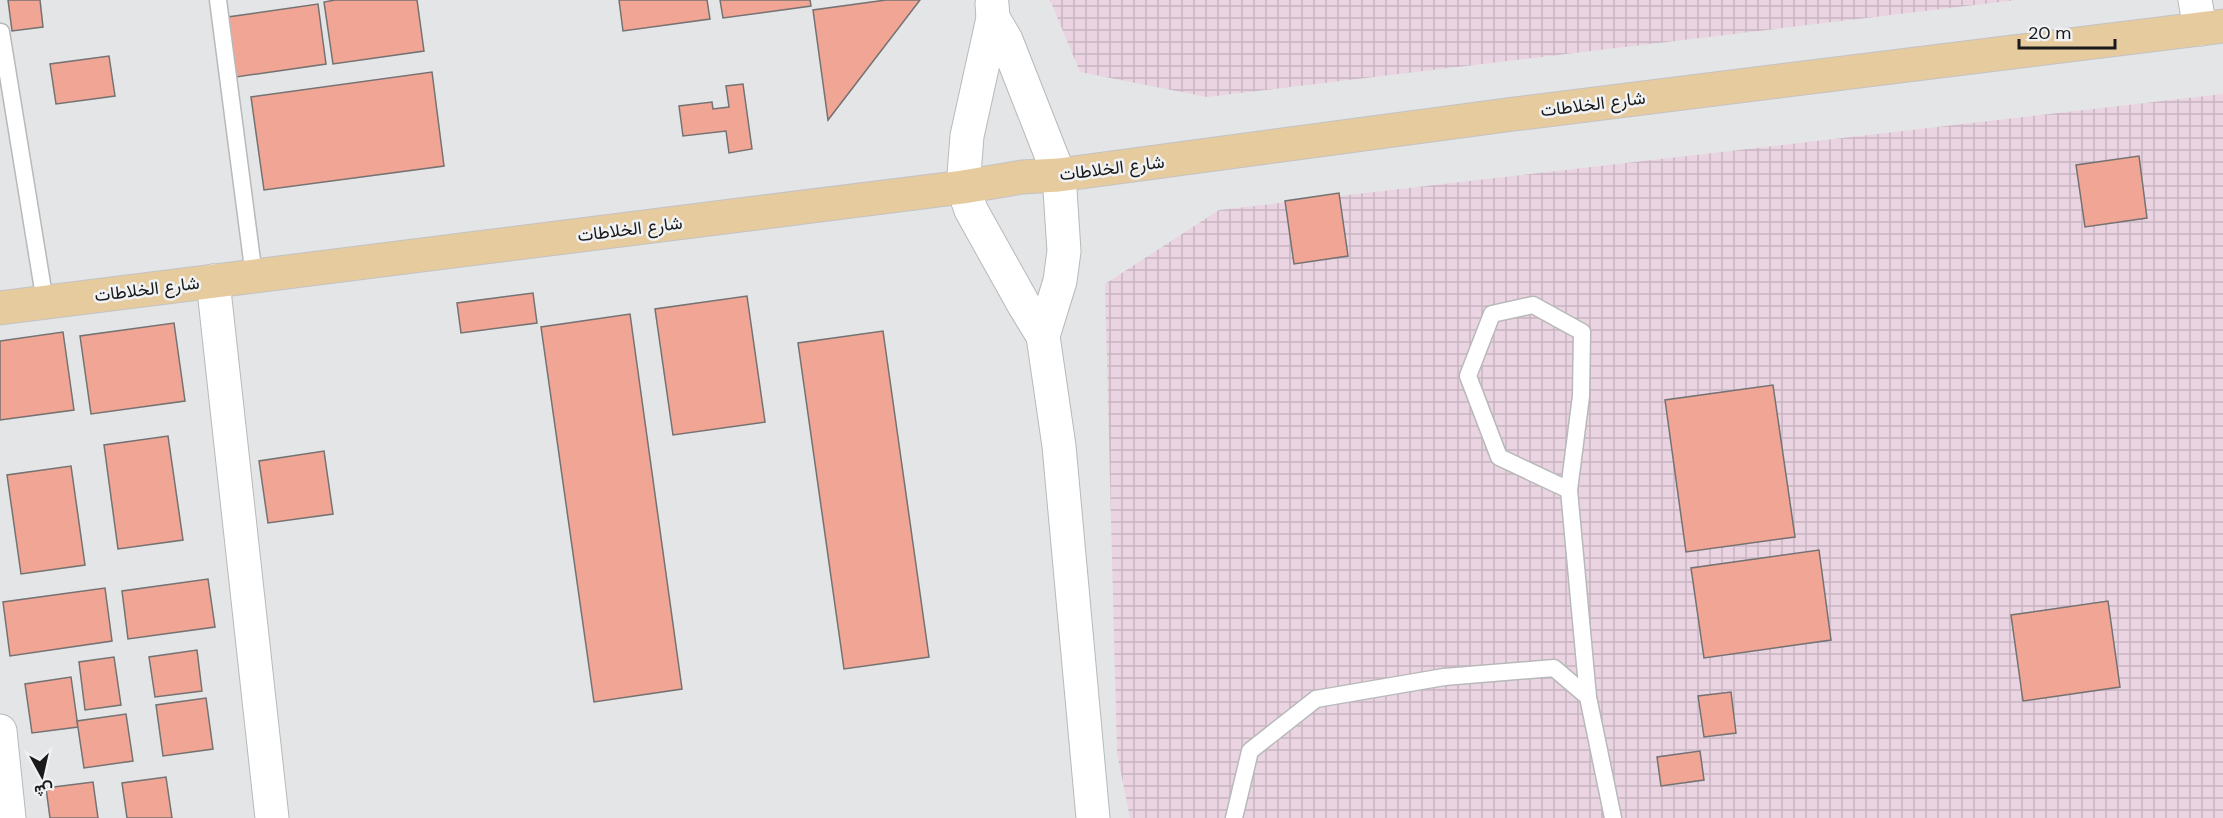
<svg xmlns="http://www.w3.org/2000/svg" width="2223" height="818" font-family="'DM Sans',Vazirmatn,sans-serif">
	<defs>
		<pattern id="industrial-grid" width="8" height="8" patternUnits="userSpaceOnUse" patternTransform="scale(1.5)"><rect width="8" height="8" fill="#ead4e1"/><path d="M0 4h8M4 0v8" fill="none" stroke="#c8b5c0"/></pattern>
	</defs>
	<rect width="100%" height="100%" fill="#e4e5e7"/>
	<g fill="url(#industrial-grid)">
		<path d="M 1050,0 L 2017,0 L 1207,97 L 1080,72 Z"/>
		<path d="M 2223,94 L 2223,818 L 1130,818 L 1117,753 L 1105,284 L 1219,210 Z"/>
	</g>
	<g fill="#f1a594" stroke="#747272" stroke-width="1.5">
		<path d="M 8,0 L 40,0 L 43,27 L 12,31 Z"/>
		<path d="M 335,0 L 417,0 L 424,51 L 333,64 L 324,2 Z"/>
		<path d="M 619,0 L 707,0 L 710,19 L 623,31 Z"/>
		<path d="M 720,0 L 810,0 L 811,6 L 723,18 Z"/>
		<path d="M 886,0 L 920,0 L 828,120 L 813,10 Z"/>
		<path d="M 318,4 L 326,64 L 236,77 L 228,17 Z"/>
		<path d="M 109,56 L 115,96 L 56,104 L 50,64 Z"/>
		<path d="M 432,72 L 444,166 L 264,190 L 251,97 Z"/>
		<path d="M 743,84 L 752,149 L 729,153 L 726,131 L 683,136 L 679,106 L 712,102 L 713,109 L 729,107 L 726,86 Z"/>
		<path d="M 2139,156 L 2147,218 L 2085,227 L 2076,165 Z"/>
		<path d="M 1339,193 L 1348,256 L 1294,264 L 1285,201 Z"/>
		<path d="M 533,293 L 537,323 L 461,333 L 457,303 Z"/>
		<path d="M 747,296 L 765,422 L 673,435 L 655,309 Z"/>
		<path d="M 630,314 L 682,689 L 594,702 L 541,327 Z"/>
		<path d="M 174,323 L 185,401 L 91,414 L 80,336 Z"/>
		<path d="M 883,331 L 929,657 L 844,669 L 798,343 Z"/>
		<path d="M 63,332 L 74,410 L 0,420 L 0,341 Z"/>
		<path d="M 1773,385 L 1795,537 L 1686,552 L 1665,400 Z"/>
		<path d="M 168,436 L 183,540 L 118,549 L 104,445 Z"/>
		<path d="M 324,451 L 333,514 L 268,523 L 259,461 Z"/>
		<path d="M 71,466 L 85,565 L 21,574 L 7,475 Z"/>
		<path d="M 1819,550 L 1831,640 L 1704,658 L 1691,568 Z"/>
		<path d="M 208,579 L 215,627 L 128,639 L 122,591 Z"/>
		<path d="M 105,588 L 112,641 L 10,656 L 3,602 Z"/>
		<path d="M 2108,601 L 2120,687 L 2023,701 L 2011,615 Z"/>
		<path d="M 197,650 L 202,691 L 155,697 L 149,657 Z"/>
		<path d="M 114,657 L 121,705 L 85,710 L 79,662 Z"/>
		<path d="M 71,677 L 78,727 L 32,733 L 25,684 Z"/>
		<path d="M 1731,692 L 1736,733 L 1704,737 L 1698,696 Z"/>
		<path d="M 206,698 L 213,749 L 163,756 L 156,705 Z"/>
		<path d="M 126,714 L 133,761 L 84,768 L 77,721 Z"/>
		<path d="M 1700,751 L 1704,780 L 1661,786 L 1657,757 Z"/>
		<path d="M 166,777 L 172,818 L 127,818 L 122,783 Z"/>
		<path d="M 93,782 L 98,818 L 50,818 L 46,788 Z"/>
	</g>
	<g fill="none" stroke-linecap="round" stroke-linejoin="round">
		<defs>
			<g id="lane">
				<path d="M 218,0 L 254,276"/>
				<path d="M 1,32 L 45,302"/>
				<path d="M 1569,490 L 1499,457 L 1468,376 L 1492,314 L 1533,305 L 1582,332 L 1581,396 L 1569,490 L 1588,697"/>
				<path d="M 1234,818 L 1250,751 L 1316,699 L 1444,677 L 1554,668 L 1588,697 L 1613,818"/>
			</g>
			<g id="street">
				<path d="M 2195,0 L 2200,29"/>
				<path d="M 992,4 L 993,18 L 967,136 L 963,187 L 971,210 L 1024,305 L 1043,336"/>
				<path d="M 993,18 L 1006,40 L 1059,175 L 1064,251 L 1060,281 L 1043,336 L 1059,446 L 1093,818"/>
				<path d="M 213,281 L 272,818"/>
				<path d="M 0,731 L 9,818"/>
			</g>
			<path id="primary" d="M 0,308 L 963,187 L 1022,177 L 1059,175 L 1514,114 L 2223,26"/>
		</defs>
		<use href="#lane" stroke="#b7b9ba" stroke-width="19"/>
		<use href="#street" stroke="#b7b9ba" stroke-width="35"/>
		<use href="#primary" stroke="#c3c3c4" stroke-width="35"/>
		<use href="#lane" stroke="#fff" stroke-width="16"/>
		<use href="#street" stroke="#fff" stroke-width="33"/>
		<use href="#primary" stroke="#e6cb9e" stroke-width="33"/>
	</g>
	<g text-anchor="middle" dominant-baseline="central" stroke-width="5" stroke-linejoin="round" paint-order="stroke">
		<g font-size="18" fill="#1a1a1b" stroke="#f1f2f4">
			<text transform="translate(1593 104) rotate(-7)">شارع الخلاطات</text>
			<text transform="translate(1112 168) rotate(-7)">شارع الخلاطات</text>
			<text transform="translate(630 229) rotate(-7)">شارع الخلاطات</text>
			<text transform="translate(147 289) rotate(-7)">شارع الخلاطات</text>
		</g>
	</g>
	<g transform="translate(42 776) rotate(172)" stroke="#f1f2f4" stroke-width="4.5" paint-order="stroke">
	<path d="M0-4.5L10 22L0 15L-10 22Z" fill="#1a1a1b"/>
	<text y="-9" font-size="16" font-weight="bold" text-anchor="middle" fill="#1a1a1b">ش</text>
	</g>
	<path d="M2019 39v9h96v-9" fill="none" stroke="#1a1a1b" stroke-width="3"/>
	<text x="2028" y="39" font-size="18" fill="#1a1a1b" stroke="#f1f2f4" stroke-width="4.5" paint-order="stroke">20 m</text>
</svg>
